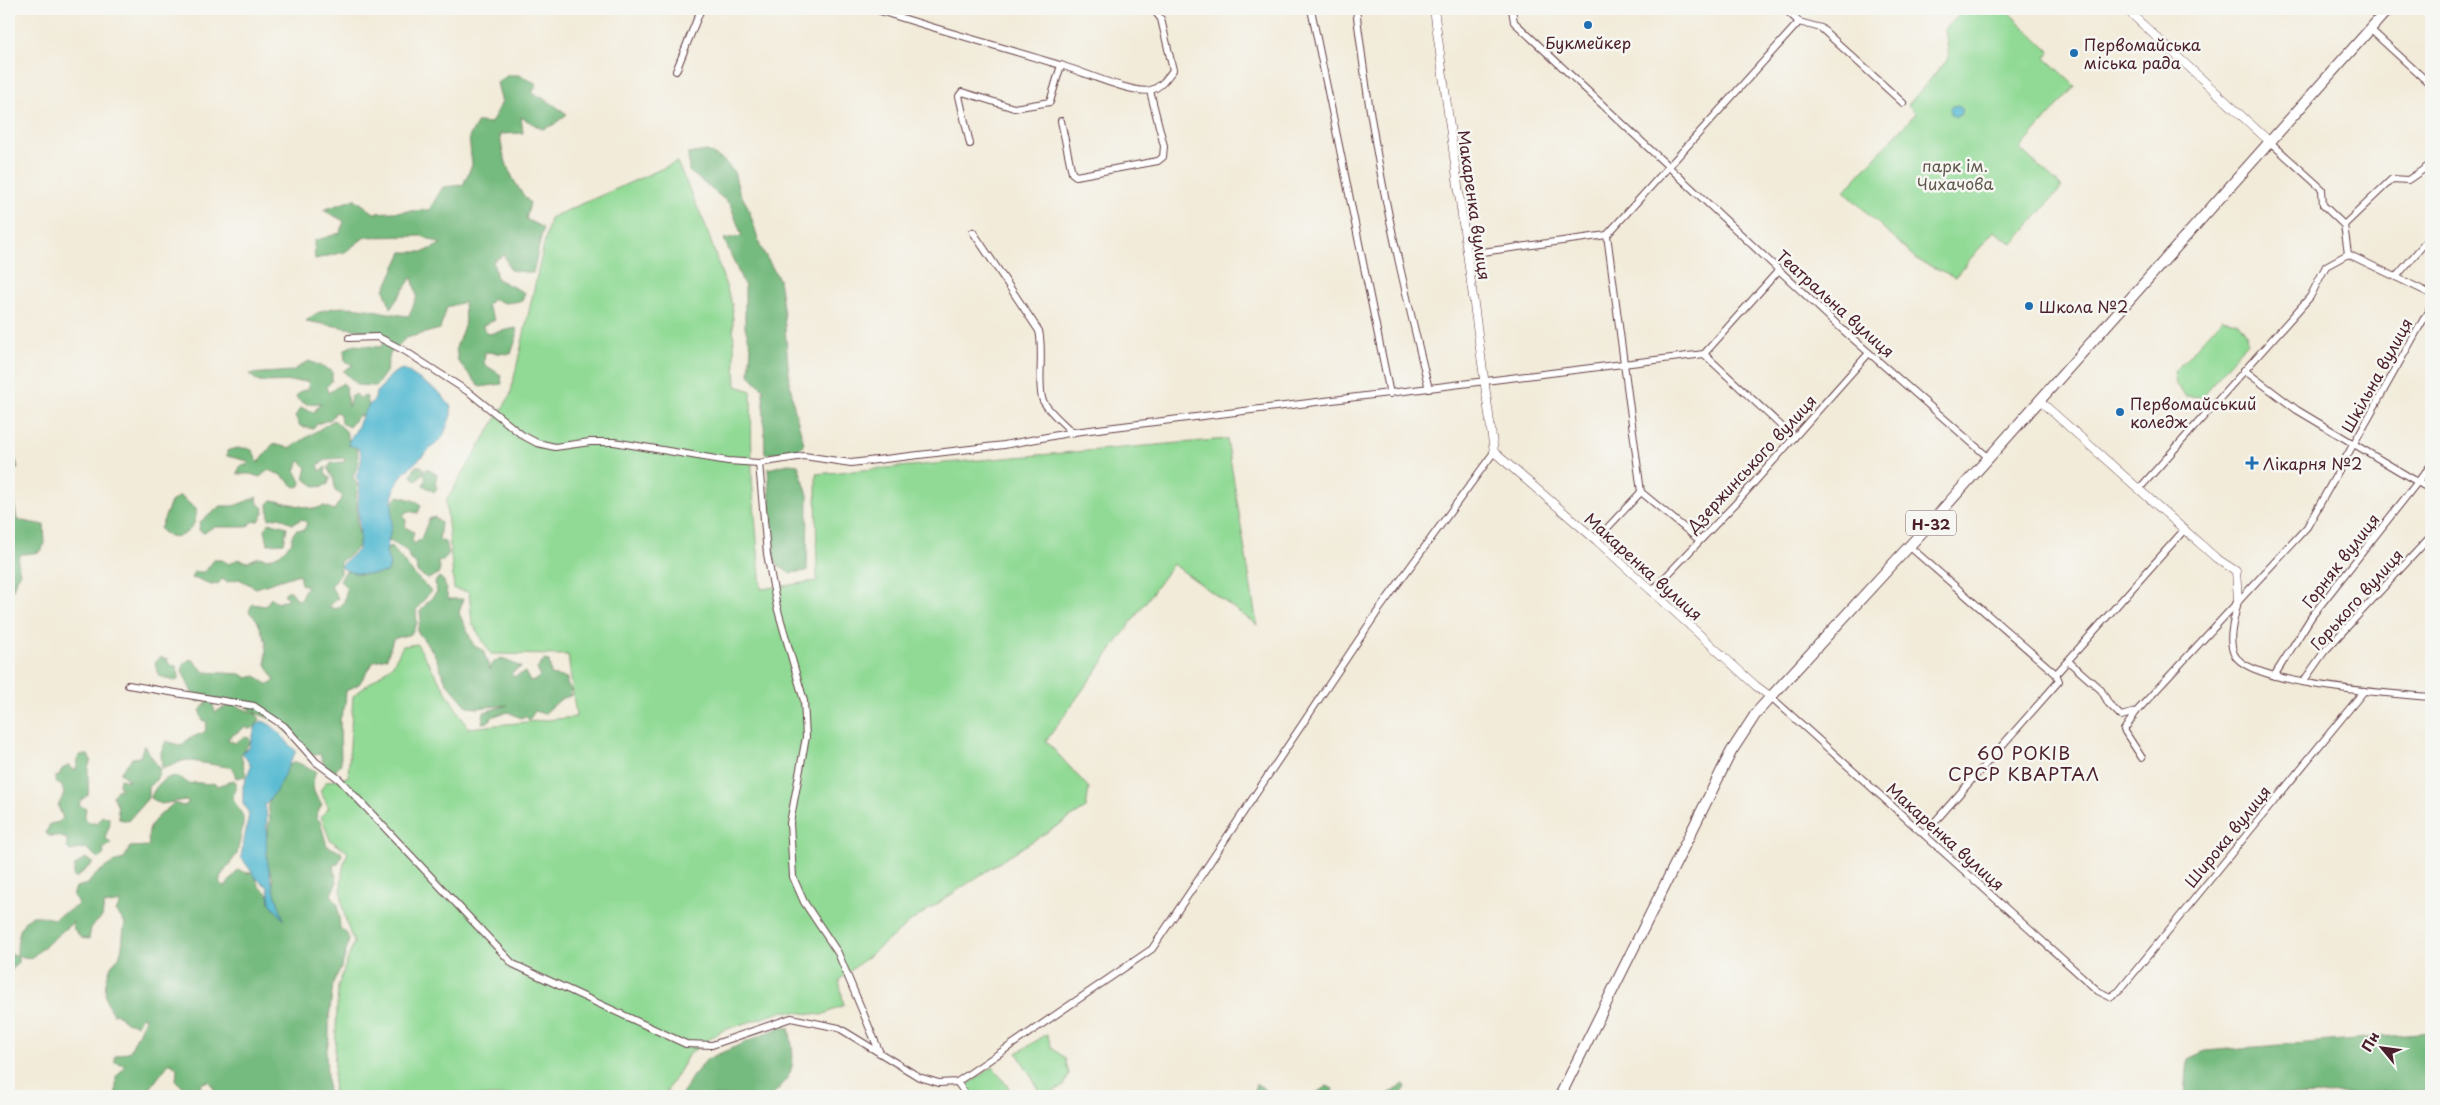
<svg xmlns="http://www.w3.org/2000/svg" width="2440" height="1105" font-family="'Playpen Sans',sans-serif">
	<rect width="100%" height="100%" fill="#f6f6f2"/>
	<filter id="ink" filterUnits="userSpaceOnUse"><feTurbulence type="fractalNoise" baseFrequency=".02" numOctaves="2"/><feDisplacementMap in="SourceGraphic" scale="10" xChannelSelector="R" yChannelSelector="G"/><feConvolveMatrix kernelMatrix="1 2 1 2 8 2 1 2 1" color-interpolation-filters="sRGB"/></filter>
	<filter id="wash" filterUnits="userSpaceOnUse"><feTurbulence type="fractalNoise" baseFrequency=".0096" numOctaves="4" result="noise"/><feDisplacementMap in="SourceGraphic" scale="20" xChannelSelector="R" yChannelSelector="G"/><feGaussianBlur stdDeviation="1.12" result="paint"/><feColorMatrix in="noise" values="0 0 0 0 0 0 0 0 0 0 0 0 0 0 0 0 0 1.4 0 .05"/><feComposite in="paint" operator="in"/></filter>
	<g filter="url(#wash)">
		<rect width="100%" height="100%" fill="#f2ebd9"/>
		<g fill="#91da95" stroke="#6e7c60">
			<path d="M 1965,9 L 2007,9 L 2006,10 L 2050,52 L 2045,58 L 2075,86 L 2020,149 L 2062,187 L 2013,244 L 1994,231 L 1955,277 L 1917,260 L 1844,191 L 1916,113 L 1908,105 L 1949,58 L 1945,29 Z"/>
			<path d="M 677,162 L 705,224 L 732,304 L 736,386 L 751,391 L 752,479 L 761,589 L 817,581 L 816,474 L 1227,439 L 1257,625 L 1173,564 L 1046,741 L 1089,788 L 1086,808 L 1015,852 L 913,920 L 839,980 L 844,1005 L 822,1015 L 784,1011 L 721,1031 L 689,1054 L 664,1096 L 333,1096 L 338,986 L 354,942 C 341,915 336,880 348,852 L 330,840 L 321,816 L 329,808 L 320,791 L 326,782 L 348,777 L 353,696 L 392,666 L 403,646 L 417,644 L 468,728 L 576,717 L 568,655 L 491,654 L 472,623 L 469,592 L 454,589 L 446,501 L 510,396 L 550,218 Z"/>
			<path d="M 2222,319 L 2238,322 L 2246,333 L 2247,342 L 2202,397 L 2186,396 L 2176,385 L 2174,372 Z"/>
			<path d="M 1047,1034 L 1052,1048 L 1065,1058 L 1069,1074 L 1064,1086 L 1043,1096 L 1017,1053 Z"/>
			<path d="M 993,1067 L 1015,1096 L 973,1096 L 967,1085 Z"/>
		</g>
		<g fill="#74ba7e" stroke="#5f6c54">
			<path d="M 508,75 L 519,75 L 537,84 L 532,93 L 548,101 L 567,114 L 553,125 L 542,129 L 521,117 L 523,133 L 500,134 C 502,159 513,184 530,203 L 526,219 L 543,228 L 533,273 L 510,270 L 504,255 L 493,261 L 497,279 L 525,293 L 522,301 L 505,303 L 492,299 L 487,306 L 495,320 L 482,326 L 488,334 L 516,328 L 517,336 L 511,354 L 485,352 L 484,364 L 501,375 L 502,384 L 480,387 L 458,361 L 456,348 L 465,323 L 464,302 L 447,307 L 440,329 L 406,338 L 390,354 L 386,372 L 376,386 L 358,385 L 343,371 L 353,365 L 345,361 L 344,350 L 353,345 L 381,347 L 388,335 L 306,321 C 334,295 375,313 409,316 L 417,296 L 412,277 L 391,308 L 384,290 L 402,252 L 424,252 L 441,244 L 422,236 L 365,237 L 345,252 L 315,259 L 314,241 L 340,233 L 344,221 L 323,210 L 355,199 L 374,213 L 429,210 L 443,187 L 463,185 L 472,165 L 469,137 L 478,122 L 491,123 L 502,102 L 497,83 Z"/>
			<path d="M 707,151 L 723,160 L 734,172 L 739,191 L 748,207 L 761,248 L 779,279 L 784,315 L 789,377 L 794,407 L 804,444 L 797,452 L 765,454 L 763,389 L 749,375 L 751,347 L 745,327 L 745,287 L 724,239 L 742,236 L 730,204 L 689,171 L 688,154 Z"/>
			<path d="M 309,361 L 332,371 L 332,381 L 326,387 L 328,393 L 343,383 L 346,386 L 348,407 L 351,397 L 356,394 L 360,398 L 366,396 L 369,406 L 363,416 L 358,416 L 349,427 L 341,423 L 340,414 L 336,412 L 331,419 L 317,424 L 313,429 L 300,426 L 295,416 L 301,408 L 314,412 L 321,403 L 306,404 L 298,400 L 296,396 L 301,391 L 309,389 L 308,381 L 259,382 L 249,374 L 292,371 Z"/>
			<path d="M 334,420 L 346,431 L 349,441 L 357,449 L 359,462 L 353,477 L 358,486 C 355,497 358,510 357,522 C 357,530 363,538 358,546 C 355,552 345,558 340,562 L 340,573 L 331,587 L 338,598 L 329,607 L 336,609 L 344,602 L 347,588 L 340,581 L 345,572 L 350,570 L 360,575 C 373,568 379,554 391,546 L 413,573 L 431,591 L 416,610 L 417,623 L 411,634 L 393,639 L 387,658 L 374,661 L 359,684 L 346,691 L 345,706 L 340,719 L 341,763 L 335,772 L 325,768 L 320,754 L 314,755 L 308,752 L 276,721 L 253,712 L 245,704 L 208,698 L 199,702 L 195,700 L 182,670 L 183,664 L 190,659 L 194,661 L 204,672 L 241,674 L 247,678 L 256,676 L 268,685 L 275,681 L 266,664 L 266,642 L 257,620 L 249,612 L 252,604 L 265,606 L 271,598 L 278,603 L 288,599 L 284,594 L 287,591 L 291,591 L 298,600 L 302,599 L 303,593 L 307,586 L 301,584 L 299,574 L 256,588 L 239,579 L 227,582 L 222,579 L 218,584 L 211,585 L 201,580 L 191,578 L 194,572 L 205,572 L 214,560 L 222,560 L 229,564 L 238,559 L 247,562 L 259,557 L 269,559 L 280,554 L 292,542 L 292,536 L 296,530 L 304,530 L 307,523 L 302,519 L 292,524 L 280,517 L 269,519 L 268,504 L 272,500 L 314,509 L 324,506 L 334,510 L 343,496 L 335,491 L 334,480 L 328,469 L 331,463 L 344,462 L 345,458 L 328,459 L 318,465 L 320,471 L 326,467 L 325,474 L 330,478 L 328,484 C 317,490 313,485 304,478 L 307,468 L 300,461 L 295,470 L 301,482 L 300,486 L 295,487 L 281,475 L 268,470 L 260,477 L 250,474 L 239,474 L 237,473 L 241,465 L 248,465 L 248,461 L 227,456 L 227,451 C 232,448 248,446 253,451 C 255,454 255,460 258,463 L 273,444 L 290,448 Z"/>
			<path d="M 9,453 L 14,455 L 18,468 L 9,473 Z"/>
			<path d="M 788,464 L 798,465 L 808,495 L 807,571 L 789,573 L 774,562 L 768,469 Z"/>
			<path d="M 416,466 L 421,466 L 424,470 L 417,481 L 411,476 Z"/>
			<path d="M 427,468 L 437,475 L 435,483 L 437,488 L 434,492 L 423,485 L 426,479 L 423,474 Z"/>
			<path d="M 12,485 L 15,488 L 13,497 L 17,520 L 44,525 L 45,544 L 39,552 C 23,556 14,548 20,573 L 16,579 L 13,589 L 9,590 L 9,488 Z"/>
			<path d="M 180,496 L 196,509 C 199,530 175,547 160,529 L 171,502 Z"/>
			<path d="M 399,496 L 418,502 L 421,505 L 418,513 L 408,511 L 403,515 L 406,521 L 405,527 L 414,532 L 412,540 L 414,544 L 421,539 L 429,519 L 435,517 L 441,523 L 439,540 L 445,542 L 449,553 L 443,561 L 437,561 L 440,567 L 439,573 L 428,579 L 417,572 L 416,563 L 410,559 L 407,551 L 387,539 C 388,524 385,506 399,496 Z"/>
			<path d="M 257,497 L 258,504 L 263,508 L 264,513 L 259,521 L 252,522 L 247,527 L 213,527 L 204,533 L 199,530 L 200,522 L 221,506 L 234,506 Z"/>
			<path d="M 272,523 L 287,527 L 284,543 L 268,544 L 265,530 L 268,524 Z"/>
			<path d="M 439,577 L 444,581 L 448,599 L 463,599 L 459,613 L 474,646 L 483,650 L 490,670 L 493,663 L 501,658 L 521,667 L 511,673 L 514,677 L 525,672 L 529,680 L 534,681 L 540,676 L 537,669 L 544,660 L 549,661 L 551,675 L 567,678 L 567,684 L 571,689 L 570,696 L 561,699 L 544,714 L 535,711 L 529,720 L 525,716 L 521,718 L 508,712 L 494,716 L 488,722 L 482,723 L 484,712 L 508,705 L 477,708 L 468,707 L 446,682 L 434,653 L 417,631 L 421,620 L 420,611 L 437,592 L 435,582 Z"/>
			<path d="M 160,657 L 167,659 L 169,665 L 176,666 L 179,679 L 175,681 L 159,676 L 155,663 Z"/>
			<path d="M 208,700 L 212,702 L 215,712 L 232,704 L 256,714 L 260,719 L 256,726 L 251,729 L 245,727 L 227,739 L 235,743 L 245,737 L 249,738 L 250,742 L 241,755 L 246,776 L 236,778 L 233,768 L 186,760 L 162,768 L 161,752 L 166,741 L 182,746 L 188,739 L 205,732 L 207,722 L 202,720 L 200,711 Z"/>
			<path d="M 144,745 L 160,770 L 156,780 L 148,787 L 148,798 L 128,821 L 119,819 L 117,804 L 113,796 L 117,790 L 121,789 L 119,784 L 120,779 L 130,781 L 120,773 L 132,758 L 140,757 Z"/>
			<path d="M 79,755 L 88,755 L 91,760 C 85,771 90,783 88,795 L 81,800 L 79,805 L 86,809 L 84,819 L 90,823 L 98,823 L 102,816 L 109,818 L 110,824 L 105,837 L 111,844 L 103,849 L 104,854 L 99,859 L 86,848 L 70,851 L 67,848 L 67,839 L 58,836 L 49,836 L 46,833 L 50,824 L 59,822 L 63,818 L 58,806 L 64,794 L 62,786 L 55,782 L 55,777 L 59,776 L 62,769 L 70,765 L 72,770 L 76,770 Z"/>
			<path d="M 296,762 L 316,771 C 311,786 312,792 322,804 L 316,817 L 320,821 L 327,846 L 341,852 L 342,855 L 338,864 L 333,865 L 337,882 L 331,894 L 338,905 L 340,928 L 347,934 L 349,940 L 342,966 L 333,983 L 329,1019 L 329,1039 L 326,1054 L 328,1096 L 212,1096 L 214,1088 L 208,1081 L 201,1084 L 199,1096 L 188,1096 L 188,1091 L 176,1081 L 177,1068 L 170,1062 L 151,1087 L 151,1096 L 116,1096 L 116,1077 L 124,1068 L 124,1065 L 115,1062 L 115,1056 L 130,1051 L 145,1019 L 142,1015 L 137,1025 L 126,1022 L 116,1013 L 113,1014 C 102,999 104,983 111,966 C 113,962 117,960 119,957 C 124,946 122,934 125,923 L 116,911 L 121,902 L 104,905 L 102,917 L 91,928 L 89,939 L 81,938 L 73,928 L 73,922 L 31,958 L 18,956 L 18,962 L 9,974 L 9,952 L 17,956 C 17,944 18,920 33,916 C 39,915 48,918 54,919 C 61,913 74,910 79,903 L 73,896 L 76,887 L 88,884 C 94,874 112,861 124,859 L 130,847 L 149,846 C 145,822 158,818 174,803 L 183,806 L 188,804 L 188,801 L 185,800 L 161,804 L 151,798 C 153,788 167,773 178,777 C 182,778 186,782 189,784 C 198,781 204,785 213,783 L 218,786 L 233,780 L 236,782 L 236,788 L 232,798 L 243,816 L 243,825 L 237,854 L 220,877 L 220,883 L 223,887 L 226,886 L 238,870 L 247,873 L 253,872 L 259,886 L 272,898 L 273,878 L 263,856 L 270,819 L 268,803 L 287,766 Z"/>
			<path d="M 85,858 L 93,863 L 76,878 L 73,876 L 75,866 Z"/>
			<path d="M 781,1027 L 789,1028 C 795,1061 797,1073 771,1096 L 681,1096 L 692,1077 L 707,1059 Z"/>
			<path d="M 2431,1033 L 2431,1090 L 2267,1096 L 2185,1095 L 2188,1059 L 2205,1051 Z"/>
			<path d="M 1256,1084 L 1262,1087 L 1269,1096 L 1260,1096 L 1254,1090 Z"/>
			<path d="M 1404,1084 L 1406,1087 L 1400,1096 L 1385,1096 Z"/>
			<path d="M 1327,1086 L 1333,1089 L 1330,1096 L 1312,1096 Z"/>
		</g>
		<g fill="#53b9d1" stroke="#4e6c7e">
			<circle cx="1956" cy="111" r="5.5"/>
			<path d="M 404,369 L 440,393 L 451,407 L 451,415 L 443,437 L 403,474 L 396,485 L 392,498 L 392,523 L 386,553 L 390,564 L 388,572 C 374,575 350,576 340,566 L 358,550 L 360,537 L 358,504 L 360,486 L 356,476 C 360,467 365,457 358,448 L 348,445 C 349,438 353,436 356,430 C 362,418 364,409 375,399 L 376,392 C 386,385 389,371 404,369 Z"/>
			<path d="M 261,721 C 275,723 286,743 296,751 L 276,791 L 265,805 C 269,821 265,839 267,856 C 269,878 277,899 284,920 L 270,903 L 268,887 L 257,879 L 241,857 L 249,814 L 243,803 L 243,786 L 251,766 L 242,752 L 249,748 L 256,726 Z"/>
		</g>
	</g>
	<g filter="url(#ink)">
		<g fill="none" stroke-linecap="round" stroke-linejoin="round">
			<defs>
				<g id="minor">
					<path d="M 874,9 C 935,29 998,46 1060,65 C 1079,70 1134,95 1151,90 C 1161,87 1167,78 1173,70 L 1161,19 L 1153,9"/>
					<path d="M 1311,9 L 1390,394"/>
					<path d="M 1356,9 C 1361,49 1366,89 1373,129 C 1387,217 1408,303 1429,389"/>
					<path d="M 1512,9 L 1514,22 L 1843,330 L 1989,458"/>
					<path d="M 1785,9 L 1799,22 L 1821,28 L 1903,103"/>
					<path d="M 2133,14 L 2138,9"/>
					<path d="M 2370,29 L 2431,85"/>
					<path d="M 676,71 L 701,9"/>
					<path d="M 1061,121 L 1072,173 L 1076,176 L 1158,161 L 1163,157 L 1164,146 L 1150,91"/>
					<path d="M 2270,142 L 2322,189 L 2323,205 L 2344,225 L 2348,254 L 2431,294"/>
					<path d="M 970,144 L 959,96 L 962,92 L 1014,108 L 1050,102 L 1061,65"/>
					<path d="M 2344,225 L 2392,179 L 2408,180 L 2427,167"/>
					<path d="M 973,232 L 1039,331 C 1044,350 1037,388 1043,401 C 1050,413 1063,423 1073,433"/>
					<path d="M 1607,235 L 1641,492 L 1699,540"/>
					<path d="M 1467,254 L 1607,235 L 1799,22"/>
					<path d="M 2396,277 L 2431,236"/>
					<path d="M 349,338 L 378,337 L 405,351 L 470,393 L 522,435 L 537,443 L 555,447 L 590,442 L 614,442 L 728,461 L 759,463 L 804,456 L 851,463 L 1004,445 L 1074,432 L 1704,354 L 1794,438"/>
					<path d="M 1704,354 L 1779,270"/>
					<path d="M 2244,370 L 2297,410 L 2431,490"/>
					<path d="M 759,463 L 767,554 L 777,607 L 804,701 L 806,737 L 790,823 L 793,877 L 804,902 L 838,953 L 880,1053"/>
					<path d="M 2139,489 L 2310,297 L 2326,266 L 2348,254"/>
					<path d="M 1596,540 L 1641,492"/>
					<path d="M 1910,547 L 2056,674 L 2059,681 L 1924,834"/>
					<path d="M 1652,591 L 1736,503 L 1869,353"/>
					<path d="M 2238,601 C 2235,617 2227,638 2234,654 C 2249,685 2396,694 2431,697"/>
					<path d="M 2068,661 L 2101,690 L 2109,704 L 2121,716 L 2136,712"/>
					<path d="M 2056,674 L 2185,529"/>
					<path d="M 2274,676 L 2312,616 L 2431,465"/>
					<path d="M 2303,682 L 2324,652 L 2431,536"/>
					<path d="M 128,685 L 254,706 L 284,726 L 316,762 L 339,779 L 513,964 L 686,1044 L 712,1045 L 791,1018 L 839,1028 L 919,1077 L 939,1083 L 957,1082 L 1152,949 L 1378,611 L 1494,452"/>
					<path d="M 1771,697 L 2098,991 L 2110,997 L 2119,991 L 2364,691"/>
					<path d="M 2142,758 L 2124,730 L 2136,712 L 2307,527 L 2431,306"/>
					<path d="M 957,1082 L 967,1096"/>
				</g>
				<g id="tertiary">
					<path d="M 1434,9 L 1494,452 L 1596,540 L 1756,686 L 1771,697"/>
					<path d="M 2126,9 L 2270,142"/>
					<path d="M 2039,400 L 2216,558 L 2236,571 L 2238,600"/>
				</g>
				<path id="primary" d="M 1560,1096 L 1731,752 L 1757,712 L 1936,517 L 2388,9"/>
			</defs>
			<use href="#minor" stroke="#633e45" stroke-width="8"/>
			<use href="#tertiary" stroke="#633e45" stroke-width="9"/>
			<use href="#primary" stroke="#633e45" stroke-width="12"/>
			<use href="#minor" stroke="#fff" stroke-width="6"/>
			<use href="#tertiary" stroke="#fff" stroke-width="8"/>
			<use href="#primary" stroke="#fff" stroke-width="10"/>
		</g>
	</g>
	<g fill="#1f6fb2" stroke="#f6f6f2" stroke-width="2">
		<circle cx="1588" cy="25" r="5"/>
		<circle cx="2074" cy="53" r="5"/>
		<circle cx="2029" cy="306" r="5"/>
		<circle cx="2120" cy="412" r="5"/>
		<path d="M2249.5 455.5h5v5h5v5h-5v5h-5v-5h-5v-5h5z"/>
	</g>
	<g text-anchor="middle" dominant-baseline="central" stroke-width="5" stroke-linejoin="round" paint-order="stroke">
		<rect fill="#f6f6f2" stroke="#7e6067" stroke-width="1" x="1906" y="510.5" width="50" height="25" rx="4"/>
		<g font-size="15" font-weight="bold" fill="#4a1f2b">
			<text x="1931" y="523">Н-32</text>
		</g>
		<g font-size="16" fill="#4a1f2b" stroke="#f6f6f2" text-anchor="start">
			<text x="1588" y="42" text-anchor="middle">Букмейкер</text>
			<text x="2084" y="44">Первомайська<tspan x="2084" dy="18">міська рада</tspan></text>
			<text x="2039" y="306">Школа №2</text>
			<text x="2130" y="403">Первомайський<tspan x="2130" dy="18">коледж</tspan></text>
			<text x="2263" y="463">Лікарня №2</text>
		</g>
		<g font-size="16" fill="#5f574b" stroke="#f6f6f2">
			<text x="1955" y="165">парк ім.<tspan x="1955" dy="18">Чихачова</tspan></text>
		</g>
		<g font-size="16" fill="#4a1f2b" stroke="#f6f6f2">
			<text transform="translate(1475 205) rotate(82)">Макаренка вулиця</text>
			<text transform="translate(1836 303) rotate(42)">Театральна вулиця</text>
			<text transform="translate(2376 375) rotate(-61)">Шкільна вулиця</text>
			<text transform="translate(1751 463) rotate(-47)">Дзержинського вулиця</text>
			<text transform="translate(2340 560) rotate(-52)">Горняк вулиця</text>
			<text transform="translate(1644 566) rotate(42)">Макаренка вулиця</text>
			<text transform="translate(2356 599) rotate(-48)">Горького вулиця</text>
			<text transform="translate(1946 836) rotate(42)">Макаренка вулиця</text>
			<text transform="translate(2227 836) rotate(-51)">Широка вулиця</text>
		</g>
		<g font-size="18" letter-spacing="1" fill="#4a1f2b" stroke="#f6f6f2">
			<text x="2024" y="752">60 РОКІВ<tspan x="2024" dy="21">СРСР КВАРТАЛ</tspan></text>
		</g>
	</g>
	<rect width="2440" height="1105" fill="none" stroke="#f6f6f2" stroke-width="30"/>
	<g transform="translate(2382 1048) rotate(299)" stroke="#f6f6f2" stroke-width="4" paint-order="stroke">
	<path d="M0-4L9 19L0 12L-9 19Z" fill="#4a1f2b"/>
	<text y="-8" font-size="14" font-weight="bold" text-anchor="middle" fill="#4a1f2b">Пн</text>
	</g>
</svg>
